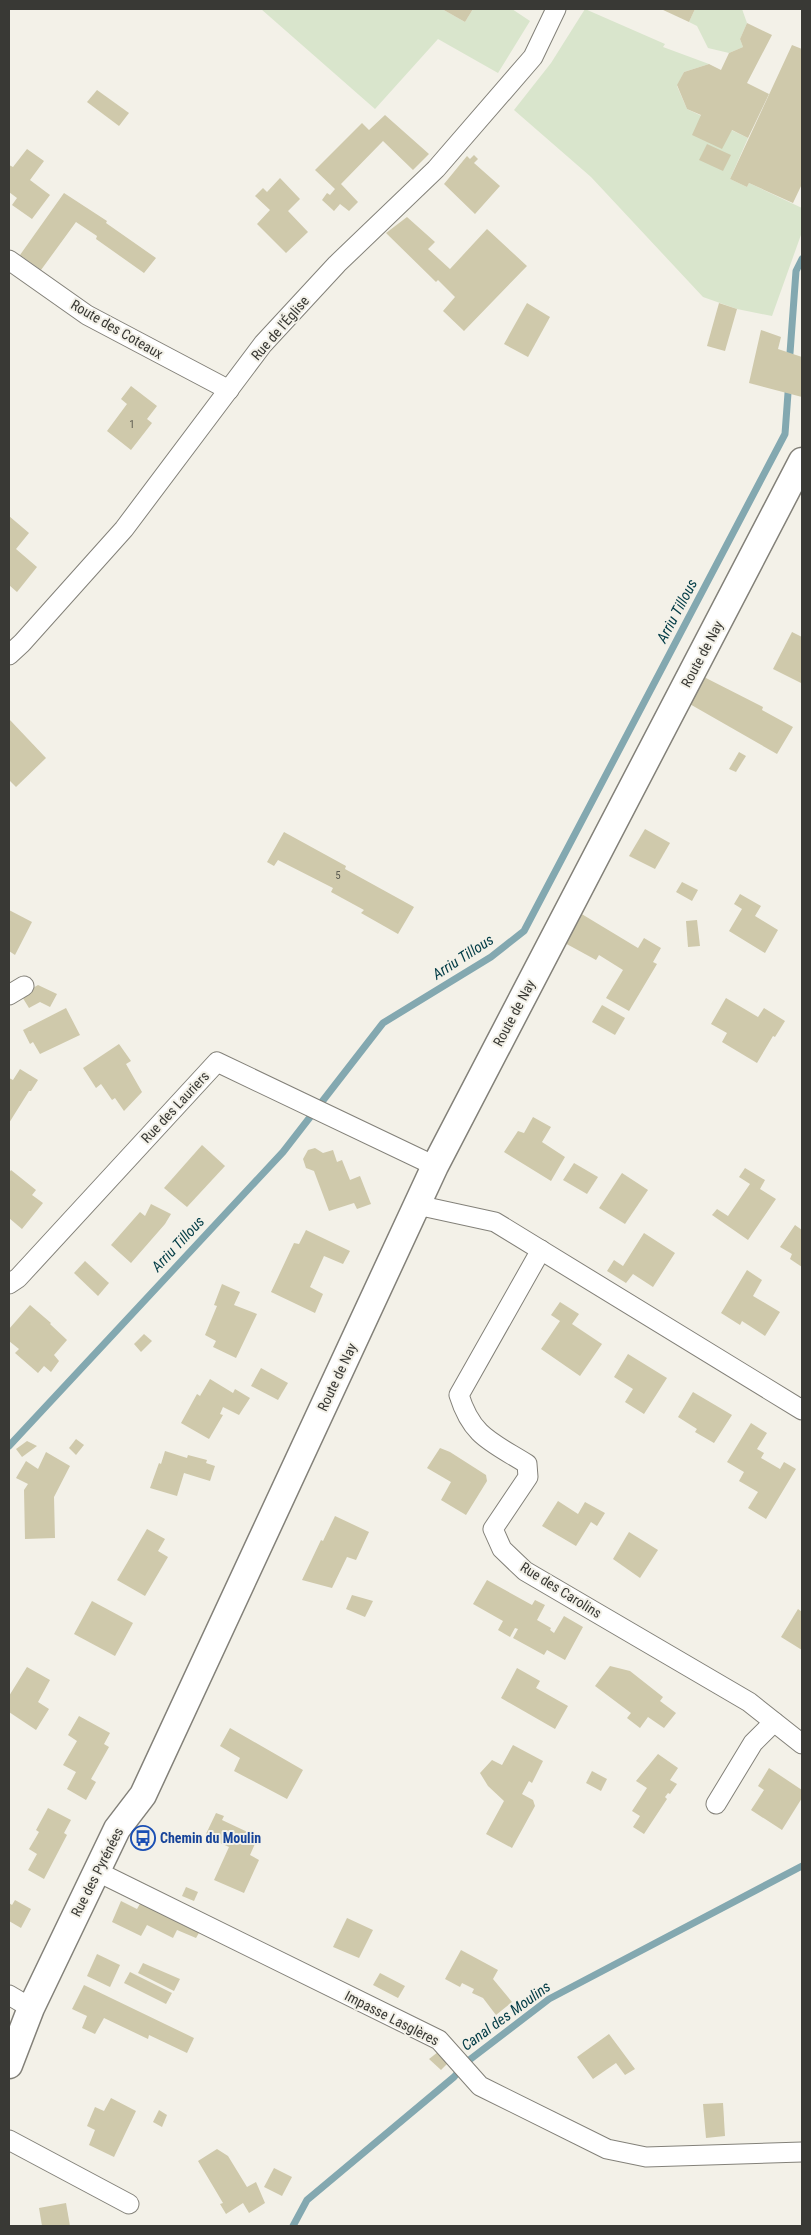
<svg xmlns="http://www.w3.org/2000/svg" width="811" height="2235" font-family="'Roboto Condensed',sans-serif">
	<rect width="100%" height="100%" fill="#f3f1e8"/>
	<g fill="#d9e5cc">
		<path d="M 261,9 L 442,9 L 465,22 L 473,9 L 512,9 L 530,21 L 498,73 L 438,39 L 375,109 Z"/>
		<path d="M 585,9 L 665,44 L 663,47 L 709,64 L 684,72 L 677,86 L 687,109 L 748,138 L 730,179 L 747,187 L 749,183 L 802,208 L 802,232 L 772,316 L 737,309 L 703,297 L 591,177 L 514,110 L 551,63 Z"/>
		<path d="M 695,9 L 742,9 L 747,23 L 740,39 L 743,47 L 729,53 L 708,48 L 697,26 L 689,22 Z"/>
	</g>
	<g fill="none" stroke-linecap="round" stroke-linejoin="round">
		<g stroke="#83a8b0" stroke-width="7">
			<path d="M 790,353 L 796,271 L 802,259"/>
			<path d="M 9,1446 L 283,1152 L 383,1023 L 491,957 L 524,931 L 785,434 L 788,393"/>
			<path d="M 293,2226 L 307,2200 L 454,2077 L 468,2061 L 549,1999 L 802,1866"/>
		</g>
	</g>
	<g fill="#cfc9ab">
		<path d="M 442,9 L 473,9 L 465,22 Z"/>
		<path d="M 661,9 L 695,9 L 689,22 Z"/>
		<path d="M 747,23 L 772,35 L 747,83 L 769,94 L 748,138 L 732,130 L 722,149 L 692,135 L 701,115 L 687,109 L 677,85 L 684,72 L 709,64 L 721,70 L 729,53 L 743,47 L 740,39 Z"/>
		<path d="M 792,45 L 802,49 L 802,184 L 793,203 L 749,183 L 747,187 L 730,179 Z"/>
		<path d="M 97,90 L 129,113 L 119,126 L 87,102 Z"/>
		<path d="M 385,115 L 429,154 L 413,170 L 383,141 L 341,184 L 358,202 L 349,211 L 340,204 L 334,211 L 322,200 L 327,193 L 330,195 L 335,189 L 315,170 L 362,123 L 369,130 Z"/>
		<path d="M 707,144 L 731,155 L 723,171 L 699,160 Z"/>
		<path d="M 27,149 L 44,161 L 30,180 L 50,195 L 32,219 L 12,205 L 17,198 L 9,192 L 9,165 L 13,167 Z"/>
		<path d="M 474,155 L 478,159 L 474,163 L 500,186 L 475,214 L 444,184 L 467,156 L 470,159 Z"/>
		<path d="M 280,178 L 300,199 L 288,211 L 308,232 L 286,253 L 257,224 L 270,210 L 255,196 L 263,188 L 267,192 Z"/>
		<path d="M 64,193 L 107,221 L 106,223 L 156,258 L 144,273 L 96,239 L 97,236 L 76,222 L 41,270 L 20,255 Z"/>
		<path d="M 407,217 L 435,242 L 428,249 L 450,269 L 487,229 L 527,266 L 464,331 L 443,311 L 455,297 L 438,280 L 436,282 L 386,233 Z"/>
		<path d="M 527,303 L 550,317 L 528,357 L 504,344 Z"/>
		<path d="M 719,303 L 737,309 L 725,351 L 707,346 Z"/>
		<path d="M 761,330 L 781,337 L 778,349 L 802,357 L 802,397 L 749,383 Z"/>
		<path d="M 131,386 L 157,406 L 147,419 L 152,423 L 131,450 L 107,431 L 127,404 L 121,399 Z"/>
		<path d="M 9,516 L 29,533 L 16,549 L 37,567 L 17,592 L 9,585 Z"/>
		<path d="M 792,632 L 802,637 L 801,683 L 773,669 Z"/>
		<path d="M 702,676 L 763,707 L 762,710 L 793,727 L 777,754 L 688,703 Z"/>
		<path d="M 9,719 L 46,758 L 16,787 L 9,780 Z"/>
		<path d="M 739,752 L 746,756 L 736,772 L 729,769 Z"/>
		<path d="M 645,829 L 670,843 L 655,869 L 629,856 Z"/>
		<path d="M 284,832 L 346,866 L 345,869 L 414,907 L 398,934 L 361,913 L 364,910 L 331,892 L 333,888 L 278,860 L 274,866 L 267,862 Z"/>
		<path d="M 682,882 L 698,890 L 692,901 L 676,892 Z"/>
		<path d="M 740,894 L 761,906 L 755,916 L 778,930 L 765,953 L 729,931 L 742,909 L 734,904 Z"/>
		<path d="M 9,910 L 32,922 L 15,955 L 9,951 Z"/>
		<path d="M 580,913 L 638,948 L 644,938 L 661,948 L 653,962 L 657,964 L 629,1011 L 606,998 L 623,970 L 599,955 L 596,960 L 563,942 Z"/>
		<path d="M 697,920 L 700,946 L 688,947 L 686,921 Z"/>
		<path d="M 38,985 L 57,994 L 50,1007 L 40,1002 L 29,1008 L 21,995 Z"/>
		<path d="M 726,998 L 758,1017 L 764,1008 L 785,1021 L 775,1037 L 773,1036 L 757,1063 L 722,1042 L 727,1033 L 711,1024 Z"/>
		<path d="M 602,1005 L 625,1018 L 615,1035 L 592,1022 Z"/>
		<path d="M 66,1008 L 80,1035 L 40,1054 L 33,1042 L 30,1044 L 23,1030 Z"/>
		<path d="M 119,1044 L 131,1061 L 126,1064 L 142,1092 L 124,1111 L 115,1098 L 112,1100 L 101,1084 L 96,1088 L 83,1068 Z"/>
		<path d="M 20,1069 L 38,1080 L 31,1091 L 29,1091 L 9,1123 L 9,1078 L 13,1080 Z"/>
		<path d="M 533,1117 L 551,1127 L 542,1142 L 565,1157 L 551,1181 L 504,1152 L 518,1131 L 524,1133 Z"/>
		<path d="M 202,1145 L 225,1166 L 187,1207 L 164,1188 Z"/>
		<path d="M 315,1148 L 323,1153 L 333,1150 L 337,1162 L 342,1160 L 350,1180 L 360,1176 L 371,1204 L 357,1209 L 354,1203 L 329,1211 L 314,1171 L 306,1168 L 303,1159 L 308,1150 Z"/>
		<path d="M 574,1163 L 598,1177 L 587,1194 L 563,1180 Z"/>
		<path d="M 745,1168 L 765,1180 L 760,1189 L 776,1199 L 748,1240 L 712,1215 L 717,1209 L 728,1216 L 750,1184 L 739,1177 Z"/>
		<path d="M 11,1170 L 36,1190 L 32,1195 L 43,1203 L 22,1229 L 9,1218 L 9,1173 Z"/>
		<path d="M 622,1173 L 648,1190 L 625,1224 L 599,1208 Z"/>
		<path d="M 151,1204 L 171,1214 L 165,1224 L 131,1263 L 111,1245 L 140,1212 L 145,1216 Z"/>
		<path d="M 795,1225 L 802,1230 L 802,1267 L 790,1259 L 792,1254 L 780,1247 Z"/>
		<path d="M 306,1230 L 350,1251 L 343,1264 L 324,1256 L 310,1287 L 323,1294 L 315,1313 L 271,1292 L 294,1243 L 299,1244 Z"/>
		<path d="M 644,1233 L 675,1253 L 653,1287 L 633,1274 L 626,1283 L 607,1271 L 614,1260 L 623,1266 Z"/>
		<path d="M 85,1261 L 109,1283 L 98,1296 L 74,1273 Z"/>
		<path d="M 747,1270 L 762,1280 L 753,1296 L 780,1312 L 765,1336 L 742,1321 L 740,1325 L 721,1313 Z"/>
		<path d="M 222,1284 L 240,1292 L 234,1305 L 257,1314 L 236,1358 L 213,1347 L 216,1341 L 205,1335 L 217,1306 L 214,1305 Z"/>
		<path d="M 560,1302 L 579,1314 L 572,1324 L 602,1344 L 580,1376 L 541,1349 L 560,1321 L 551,1315 Z"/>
		<path d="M 30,1305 L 51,1323 L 50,1324 L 67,1340 L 54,1355 L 59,1361 L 51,1372 L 44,1366 L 38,1373 L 15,1353 L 19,1349 L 9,1341 L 9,1329 Z"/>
		<path d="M 144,1334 L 152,1341 L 141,1352 L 134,1344 Z"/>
		<path d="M 628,1354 L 667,1378 L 644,1414 L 625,1402 L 633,1389 L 614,1377 Z"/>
		<path d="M 261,1368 L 288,1383 L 278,1400 L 251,1386 Z"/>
		<path d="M 210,1379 L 233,1393 L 235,1389 L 250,1398 L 239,1415 L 223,1407 L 220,1414 L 223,1415 L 209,1439 L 181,1423 L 197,1394 L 200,1396 Z"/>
		<path d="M 693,1392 L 732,1415 L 714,1443 L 695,1432 L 697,1429 L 678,1417 Z"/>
		<path d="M 751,1423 L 767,1433 L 757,1449 L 764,1453 L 761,1458 L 780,1469 L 784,1462 L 796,1469 L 766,1519 L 748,1508 L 758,1492 L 739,1481 L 744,1472 L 727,1462 Z"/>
		<path d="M 76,1439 L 84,1445 L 76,1455 L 69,1448 Z"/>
		<path d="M 27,1441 L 37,1446 L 22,1457 L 16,1449 Z"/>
		<path d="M 440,1448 L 450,1452 L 486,1475 L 487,1481 L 466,1515 L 441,1500 L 451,1482 L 427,1468 Z"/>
		<path d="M 165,1451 L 187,1458 L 188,1455 L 207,1460 L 206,1463 L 215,1466 L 210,1481 L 184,1473 L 177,1496 L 150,1488 L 159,1463 L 161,1464 Z"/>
		<path d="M 46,1452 L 70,1466 L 54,1497 L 55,1538 L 25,1539 L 24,1490 L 28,1484 L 16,1478 L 26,1461 L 38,1469 Z"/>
		<path d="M 558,1501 L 578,1514 L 585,1502 L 605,1513 L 597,1526 L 591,1522 L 576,1546 L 542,1526 Z"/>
		<path d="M 335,1516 L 369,1532 L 356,1560 L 347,1557 L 332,1588 L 302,1580 L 321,1540 L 323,1541 Z"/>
		<path d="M 147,1529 L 165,1539 L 158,1551 L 168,1557 L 145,1596 L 117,1580 Z"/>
		<path d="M 629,1532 L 658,1550 L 640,1578 L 613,1559 Z"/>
		<path d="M 487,1580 L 532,1605 L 535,1600 L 545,1605 L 537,1620 L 551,1628 L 550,1630 L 554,1633 L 564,1616 L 583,1627 L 565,1660 L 547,1650 L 544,1655 L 513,1638 L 518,1629 L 515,1628 L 510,1637 L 498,1630 L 503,1621 L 473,1604 Z"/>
		<path d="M 352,1595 L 373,1601 L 365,1617 L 346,1609 Z"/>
		<path d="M 92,1601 L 133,1623 L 115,1656 L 74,1634 Z"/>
		<path d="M 798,1609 L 802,1612 L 802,1650 L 781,1637 Z"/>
		<path d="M 610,1666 L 630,1671 L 663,1697 L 660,1701 L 676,1713 L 664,1728 L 648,1717 L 640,1728 L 627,1718 L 631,1713 L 595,1686 Z"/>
		<path d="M 27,1667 L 50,1680 L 38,1702 L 49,1709 L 36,1730 L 9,1712 L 9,1696 Z"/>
		<path d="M 517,1668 L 540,1681 L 536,1688 L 568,1706 L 555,1729 L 501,1698 Z"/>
		<path d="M 79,1716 L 110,1733 L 104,1744 L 109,1747 L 91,1779 L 96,1782 L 86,1800 L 67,1789 L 76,1772 L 63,1765 L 77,1741 L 68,1735 Z"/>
		<path d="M 230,1728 L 303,1770 L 287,1799 L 234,1771 L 240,1758 L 220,1746 Z"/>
		<path d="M 513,1745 L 543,1761 L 532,1783 L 529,1781 L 522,1794 L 533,1800 L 535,1806 L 512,1848 L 486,1834 L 504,1801 L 488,1786 L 480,1773 L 492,1760 L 502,1765 Z"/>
		<path d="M 658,1754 L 678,1768 L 670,1780 L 677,1784 L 670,1794 L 668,1793 L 665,1797 L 667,1799 L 644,1834 L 633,1827 L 640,1816 L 632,1811 L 647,1788 L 636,1781 Z"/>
		<path d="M 769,1768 L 802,1790 L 802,1798 L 782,1830 L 751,1810 L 764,1790 L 758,1786 Z"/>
		<path d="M 592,1771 L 607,1779 L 601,1791 L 586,1783 Z"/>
		<path d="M 48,1808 L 71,1820 L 64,1833 L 67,1835 L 44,1879 L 28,1870 L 37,1854 L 29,1849 L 39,1832 L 36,1830 Z"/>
		<path d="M 216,1813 L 224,1816 L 222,1820 L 258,1837 L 250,1855 L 259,1860 L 244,1893 L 214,1880 L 229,1847 L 205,1836 Z"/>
		<path d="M 140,1832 L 149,1836 L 145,1843 L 137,1840 Z"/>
		<path d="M 186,1887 L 198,1892 L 194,1901 L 182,1896 Z"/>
		<path d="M 15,1900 L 31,1909 L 21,1928 L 9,1921 L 9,1903 L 12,1905 Z"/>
		<path d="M 121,1901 L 137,1909 L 141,1902 L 200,1931 L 196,1938 L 177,1930 L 173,1938 L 147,1925 L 141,1936 L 112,1922 Z"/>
		<path d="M 347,1918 L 373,1930 L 359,1958 L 333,1947 Z"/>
		<path d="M 461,1950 L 498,1970 L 493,1979 L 512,2002 L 496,2015 L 483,1998 L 472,1993 L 474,1989 L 462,1983 L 460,1987 L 445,1979 Z"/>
		<path d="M 97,1954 L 120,1965 L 110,1987 L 87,1976 Z"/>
		<path d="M 143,1963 L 180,1979 L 174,1991 L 138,1973 Z"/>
		<path d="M 130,1972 L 172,1993 L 166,2004 L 124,1983 Z"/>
		<path d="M 380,1973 L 405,1986 L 398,1998 L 373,1985 Z"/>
		<path d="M 84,1985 L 194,2038 L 187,2053 L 149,2035 L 148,2039 L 104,2018 L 95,2034 L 82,2028 L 87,2016 L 72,2009 Z"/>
		<path d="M 609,2034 L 635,2069 L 625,2075 L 616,2063 L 593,2079 L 577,2057 Z"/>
		<path d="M 438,2052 L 449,2062 L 441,2070 L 429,2059 Z"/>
		<path d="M 111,2098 L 136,2111 L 114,2157 L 89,2145 L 95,2130 L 87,2126 L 95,2107 L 104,2111 Z"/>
		<path d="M 723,2103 L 725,2136 L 706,2138 L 703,2104 Z"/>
		<path d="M 159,2110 L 167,2115 L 162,2127 L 153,2122 Z"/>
		<path d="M 217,2149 L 228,2156 L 247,2187 L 256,2182 L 265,2203 L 249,2213 L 243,2203 L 226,2214 L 220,2204 L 223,2203 L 198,2161 Z"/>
		<path d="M 274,2168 L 292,2177 L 282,2196 L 264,2187 Z"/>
		<path d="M 66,2203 L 70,2226 L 42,2226 L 39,2208 Z"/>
	</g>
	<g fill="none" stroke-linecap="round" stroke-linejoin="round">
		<defs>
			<g id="street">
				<path d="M 9,260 L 87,315 L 229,390"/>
				<path d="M 9,655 L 22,643 L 124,529 L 263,344 L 337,264 L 436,169 L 533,57 L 556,9"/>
				<path d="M 9,995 L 24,986"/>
				<path d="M 417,1205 L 495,1222 L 802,1410"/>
				<path d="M 541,1250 L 459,1395 C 472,1437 492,1442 527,1464 L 528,1477 L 493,1529 L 502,1549 L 525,1571 L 749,1702 L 802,1744"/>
				<path d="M 9,1284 L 18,1278 L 217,1062 L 435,1166"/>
				<path d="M 716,1804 L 753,1743 L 774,1722"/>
				<path d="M 96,1871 L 439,2040 L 480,2086 L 607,2149 L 646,2157 L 802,2152"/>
				<path d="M 9,1995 L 31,2008"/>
				<path d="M 9,2140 L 129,2204"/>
			</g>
			<path id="secondary" d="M 9,2065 L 31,2008 L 117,1829 L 143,1795 L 435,1166 L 802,461"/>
		</defs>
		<use href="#street" stroke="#838179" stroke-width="21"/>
		<use href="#secondary" stroke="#838179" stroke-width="29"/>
		<use href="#street" stroke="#fff" stroke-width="19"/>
		<use href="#secondary" stroke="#fff" stroke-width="26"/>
	</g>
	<defs>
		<symbol id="bus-ring" viewBox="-11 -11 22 22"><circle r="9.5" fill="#f3f1e8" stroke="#1a4fb4" stroke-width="1.5"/><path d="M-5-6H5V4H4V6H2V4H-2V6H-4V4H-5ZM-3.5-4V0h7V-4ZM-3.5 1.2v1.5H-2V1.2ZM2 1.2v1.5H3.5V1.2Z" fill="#1a4fb4"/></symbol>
	</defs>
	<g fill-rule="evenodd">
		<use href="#bus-ring" x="129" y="1824" width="28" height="28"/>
	</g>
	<g text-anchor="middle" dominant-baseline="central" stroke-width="4" stroke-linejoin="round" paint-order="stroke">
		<g font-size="11" fill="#5e5d52">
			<text x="132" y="424">1</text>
			<text x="338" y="875">5</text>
		</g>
		<g font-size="14" fill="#393935" stroke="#f3f1e8">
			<text transform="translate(280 328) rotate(-49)">Rue de l'Église</text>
			<text transform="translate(117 329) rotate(30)">Route des Coteaux</text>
			<text transform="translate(702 654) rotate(-62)">Route de Nay</text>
			<text transform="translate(514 1013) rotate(-62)">Route de Nay</text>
			<text transform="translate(175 1107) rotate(-47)">Rue des Lauriers</text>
			<text transform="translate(337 1377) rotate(-65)">Route de Nay</text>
			<text transform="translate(561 1590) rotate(32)">Rue des Carolins</text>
			<text transform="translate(97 1872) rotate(-63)">Rue des Pyrénées</text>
			<text transform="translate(392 2018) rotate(27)">Impasse Lasglères</text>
		</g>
		<g font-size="14" font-weight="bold" fill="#164399" stroke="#f3f1e8" text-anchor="start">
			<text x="160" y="1838">Chemin du Moulin</text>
		</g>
		<g font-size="15" font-style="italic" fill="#003b45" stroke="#f3f1e8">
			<text transform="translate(677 611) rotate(-62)">Arriu Tillous</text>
			<text transform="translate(463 957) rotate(-33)">Arriu Tillous</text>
			<text transform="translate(178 1244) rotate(-47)">Arriu Tillous</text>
			<text transform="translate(506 2016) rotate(-36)">Canal des Moulins</text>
		</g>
	</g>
	<rect width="811" height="2235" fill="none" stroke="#393935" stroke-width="20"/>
</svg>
